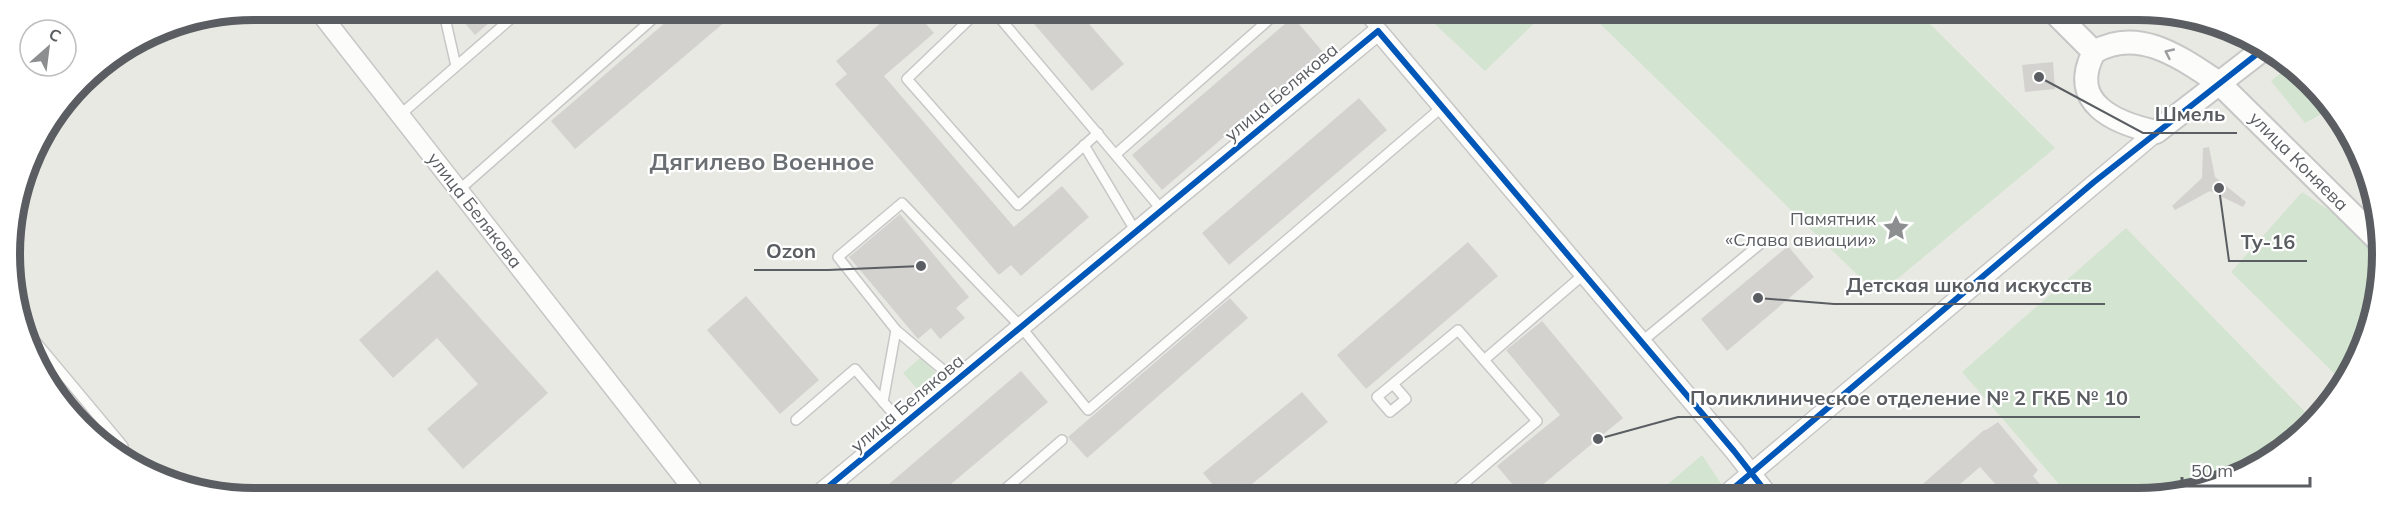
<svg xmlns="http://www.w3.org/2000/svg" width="2392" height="507" font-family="Mulish,sans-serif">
	<rect width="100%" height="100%" fill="#e9e9e4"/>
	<g fill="#d3e4d1">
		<path d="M 1420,10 L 1548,10 L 1485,71 Z"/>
		<path d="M 1586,10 L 1917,11 L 2055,148 L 1878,295 Z"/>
		<path d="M 2289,66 L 2332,104 L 2334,107 L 2305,123 L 2271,81 Z"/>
		<path d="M 2302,192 L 2339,217 L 2379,256 L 2381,285 L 2358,362 L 2343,382 L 2231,272 Z"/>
		<path d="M 2126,228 L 2315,422 L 2311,427 L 2232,479 L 2155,497 L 2070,497 L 1962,372 Z"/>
		<path d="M 921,357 L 938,376 L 920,392 L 903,373 Z"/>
		<path d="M 1702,455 L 1730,497 L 1653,497 Z"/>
	</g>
	<g fill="#d3d2cf">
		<path d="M 453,9 L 505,9 L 475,35 Z"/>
		<path d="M 681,9 L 739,10 L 575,149 L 551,121 Z"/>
		<path d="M 896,10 L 914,10 L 934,33 L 884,76 L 1014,227 L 1062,186 L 1089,217 L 1021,276 L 1011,265 L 999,275 L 835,84 L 847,74 L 836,61 Z"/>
		<path d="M 1022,10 L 1077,10 L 1124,64 L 1092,91 Z"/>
		<path d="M 1293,17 L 1323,52 L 1162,190 L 1132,155 Z"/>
		<path d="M 2053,62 L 2055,89 L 2025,92 L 2022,65 Z"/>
		<path d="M 1359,98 L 1387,130 L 1229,265 L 1202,233 Z"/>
		<path d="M 2209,147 L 2215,177 L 2246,202 L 2243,207 L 2210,191 L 2175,210 L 2172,206 L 2202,178 L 2203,148 Z"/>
		<path d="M 900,214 L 969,297 L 956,308 L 965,318 L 940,339 L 931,328 L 918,339 L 849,257 Z"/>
		<path d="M 1468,242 L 1498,276 L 1366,389 L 1337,355 Z"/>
		<path d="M 1788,246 L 1814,277 L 1727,351 L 1701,319 Z"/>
		<path d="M 437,270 L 548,393 L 463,469 L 427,429 L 478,384 L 437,338 L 393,378 L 359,340 Z"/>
		<path d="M 746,296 L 819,380 L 780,414 L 707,330 Z"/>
		<path d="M 1230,298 L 1248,318 L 1087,458 L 1068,437 Z"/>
		<path d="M 1542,321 L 1623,418 L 1528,497 L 1523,497 L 1497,466 L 1560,415 L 1506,350 Z"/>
		<path d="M 1021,371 L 1048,402 L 937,496 L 875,496 Z"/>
		<path d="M 1302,392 L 1328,422 L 1236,497 L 1223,497 L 1203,473 Z"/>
		<path d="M 1998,422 L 2038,470 L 2033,476 L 2051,497 L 2007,497 L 1980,467 L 1945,497 L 1908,497 L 1984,430 L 1986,430 Z"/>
	</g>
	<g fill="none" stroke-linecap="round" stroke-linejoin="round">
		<defs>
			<g id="service">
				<path d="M 443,9 L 456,66"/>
				<path d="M 979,10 L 907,79 L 1018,205 L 1098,133"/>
				<path d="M 993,10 L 1162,210"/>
				<path d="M 1360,10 L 1378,31"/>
				<path d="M 400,115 L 522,9"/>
				<path d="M 1084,145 L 1136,232"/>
				<path d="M 1116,154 L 1280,10"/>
				<path d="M 459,190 L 664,9"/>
				<path d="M 21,324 L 123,446 L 121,457"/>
				<path d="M 1640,343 L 1760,244"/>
				<path d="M 956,381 L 896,330 L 838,257 L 902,203 L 1021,327 L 1088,410 L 1441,108"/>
				<path d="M 1393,384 L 1406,399 L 1390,412 L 1377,397 L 1458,330 L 1484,360"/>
				<path d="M 883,402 L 896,330"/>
				<path d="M 796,420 L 855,369 L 903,425"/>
				<path d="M 996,497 L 1062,440"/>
				<path d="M 1448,497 L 1537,421 L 1484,360 L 1583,275"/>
			</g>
			<g id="minor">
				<path d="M 317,9 L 698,496"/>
				<path d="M 817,496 L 1378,31 L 1734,451 L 1770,497"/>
				<path d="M 1723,497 L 2156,132"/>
			</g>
			<g id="tertiary">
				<path d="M 2053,11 L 2094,52"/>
				<path d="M 2094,52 C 2139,26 2181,58 2219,83 L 2378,240"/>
				<path d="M 2094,52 C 2067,103 2115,123 2156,132 L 2266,47"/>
			</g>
		</defs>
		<use href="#service" stroke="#c6c7c6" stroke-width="12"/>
		<use href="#minor" stroke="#c6c7c6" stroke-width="21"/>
		<use href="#tertiary" stroke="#c6c7c6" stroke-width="26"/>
		<use href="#service" stroke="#fcfcfb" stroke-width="9"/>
		<use href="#minor" stroke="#fcfcfb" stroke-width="18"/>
		<use href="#tertiary" stroke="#fcfcfb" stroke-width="22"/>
		<defs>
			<g id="cycleway">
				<path d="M 817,496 L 1378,31 L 1734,451 L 1770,497"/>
				<path d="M 1723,497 L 2094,182 L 2266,47"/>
			</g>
		</defs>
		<use href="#cycleway" stroke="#fff" stroke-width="10"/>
		<use href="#cycleway" stroke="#0057b8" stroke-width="6"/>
	</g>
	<defs><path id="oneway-chevron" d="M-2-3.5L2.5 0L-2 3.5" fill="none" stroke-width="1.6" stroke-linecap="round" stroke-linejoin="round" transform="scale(1.5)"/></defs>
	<use stroke="#9b9d9f" href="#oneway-chevron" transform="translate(2169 53) rotate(-155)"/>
	<defs>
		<symbol id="sight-bare" viewBox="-9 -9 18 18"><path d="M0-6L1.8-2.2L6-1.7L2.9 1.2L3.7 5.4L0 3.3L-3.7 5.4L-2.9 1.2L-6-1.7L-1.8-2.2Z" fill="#8c8e8f" stroke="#fff" stroke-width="2.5" paint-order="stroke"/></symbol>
	</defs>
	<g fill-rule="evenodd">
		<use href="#sight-bare" x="1877" y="209" width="38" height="38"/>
	</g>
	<g text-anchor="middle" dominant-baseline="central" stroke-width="4.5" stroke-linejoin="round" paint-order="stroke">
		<g font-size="18" fill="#5a5d61" stroke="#fff">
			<text transform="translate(1281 92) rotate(-40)">улица Белякова</text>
			<text transform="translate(2299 161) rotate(45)">улица Коняева</text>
			<text transform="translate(475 210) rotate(52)">улица Белякова</text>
			<text transform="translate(907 403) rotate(-40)">улица Белякова</text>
		</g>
		<g font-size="18" fill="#5a5d61" stroke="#fff" text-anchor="end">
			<text x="1876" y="218">Памятник<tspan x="1876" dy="21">«Слава авиации»</tspan></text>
		</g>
		<g font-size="24" font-weight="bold" fill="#6b6f73" stroke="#fff">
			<text x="762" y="161">Дягилево Военное</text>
		</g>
	</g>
	<path d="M0 0H2392V507H0ZM254 20H2138A234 234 0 0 1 2372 254V254A234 234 0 0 1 2138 488H254A234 234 0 0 1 20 254V254A234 234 0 0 1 254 20Z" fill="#fff" fill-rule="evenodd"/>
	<path fill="none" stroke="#5a5d61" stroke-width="8" d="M254 20H2138A234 234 0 0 1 2372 254V254A234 234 0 0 1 2138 488H254A234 234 0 0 1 20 254V254A234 234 0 0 1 254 20Z"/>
	<path fill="none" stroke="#5a5d61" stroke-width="2" d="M2039 77L2143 133H2237M2219 188L2229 261H2307M921 266L828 270H754M1758 298L1834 304H2105M1598 439L1678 417H2140"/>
	<g fill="#5a5d61" stroke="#fff" stroke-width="2">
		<circle cx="2039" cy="77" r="6"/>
		<circle cx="2219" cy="188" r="6"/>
		<circle cx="921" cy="266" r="6"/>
		<circle cx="1758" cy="298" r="6"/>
		<circle cx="1598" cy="439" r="6"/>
	</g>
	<g font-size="20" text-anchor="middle" font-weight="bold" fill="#5a5d61" stroke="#fff" stroke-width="4.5" stroke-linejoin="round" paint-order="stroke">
		<text x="2190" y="121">Шмель</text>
		<text x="2268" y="249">Ту-16</text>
		<text x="791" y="258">Ozon</text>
		<text x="1969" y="292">Детская школа искусств</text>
		<text x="1909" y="405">Поликлиническое отделение № 2 ГКБ № 10</text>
	</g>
	<g transform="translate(48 48) rotate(28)"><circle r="28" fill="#ffffff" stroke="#bdbec0" stroke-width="1.5"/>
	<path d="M0-4.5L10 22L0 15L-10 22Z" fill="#8c8e8f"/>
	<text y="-9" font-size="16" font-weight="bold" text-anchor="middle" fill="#5a5d61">С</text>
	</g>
	<path d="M2182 477v9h128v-9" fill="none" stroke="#5a5d61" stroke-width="3"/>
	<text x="2191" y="477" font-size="18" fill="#5a5d61" stroke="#ffffff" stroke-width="4.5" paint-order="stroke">50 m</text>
</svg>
